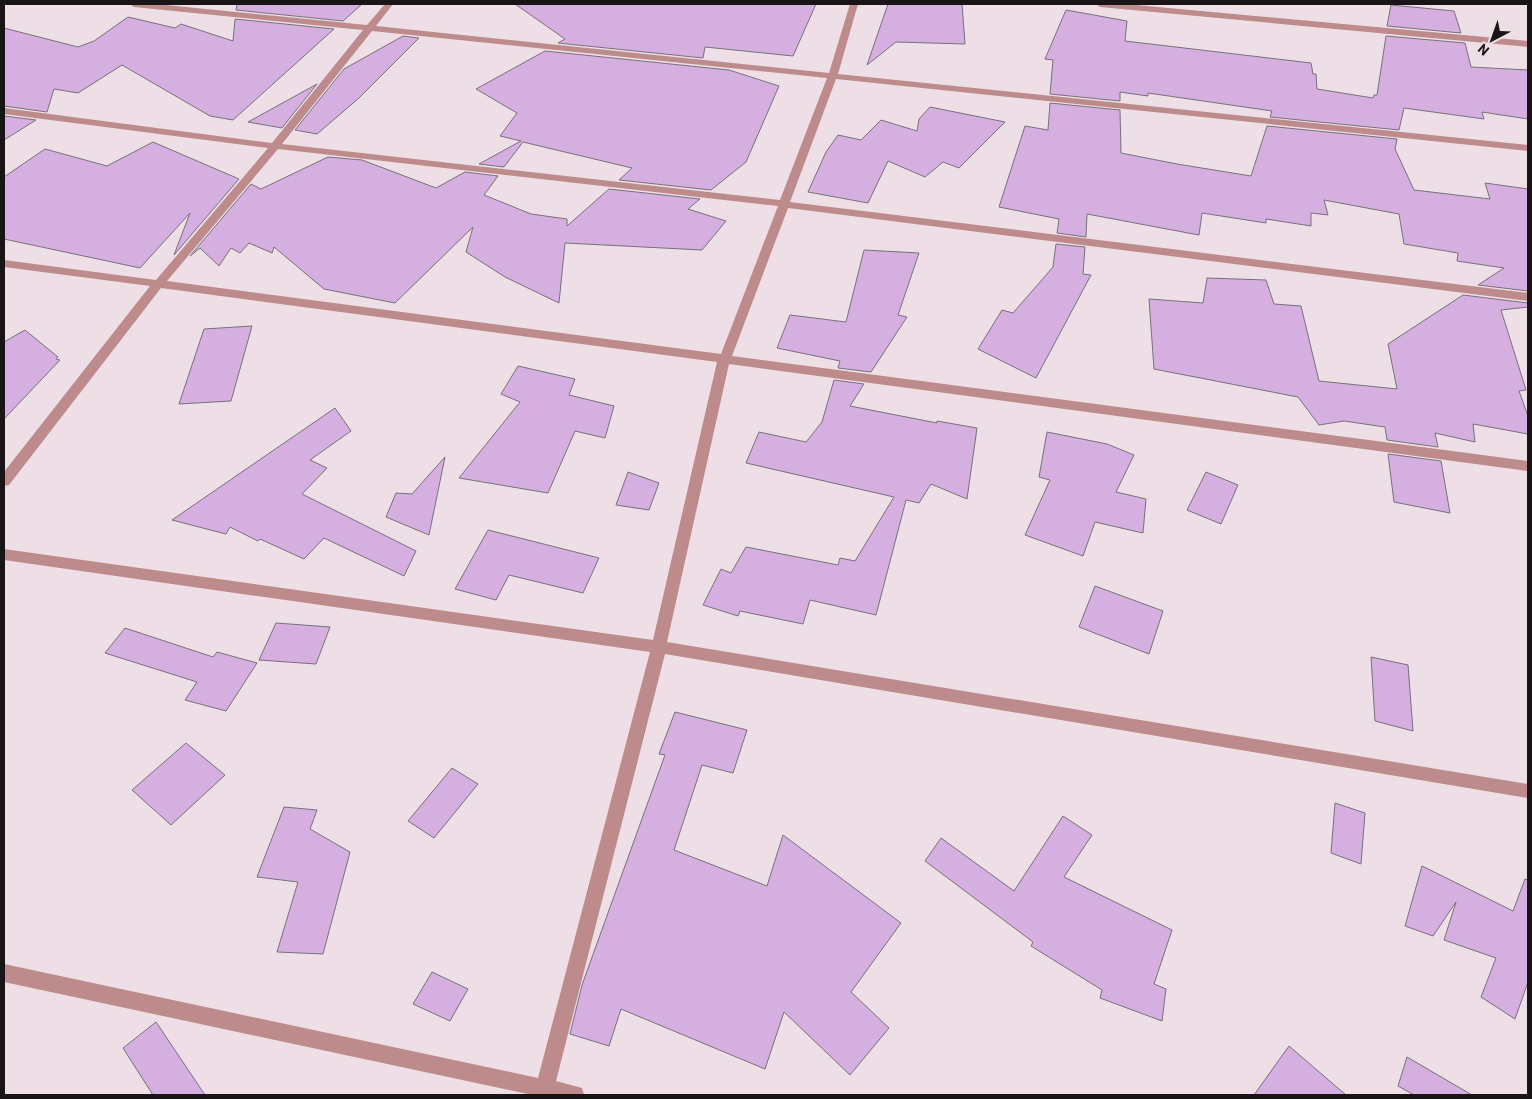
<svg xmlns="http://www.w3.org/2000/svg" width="1532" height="1099" font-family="Barlow,sans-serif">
	<rect width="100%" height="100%" fill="#eddfe5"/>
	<g fill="#d5afe0" stroke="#78707a">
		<path d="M 237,4 L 362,4 L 343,21 L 236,10 Z"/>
		<path d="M 515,4 L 816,4 L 793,56 L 705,47 L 703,58 L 558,43 L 565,39 Z"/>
		<path d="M 888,4 L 962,4 L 965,44 L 896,42 L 867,65 Z"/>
		<path d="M 1391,5 L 1454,11 L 1461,33 L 1387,26 Z"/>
		<path d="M 1066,10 L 1127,21 L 1125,41 L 1311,63 L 1313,74 L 1316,74 L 1317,89 L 1373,98 L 1374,95 L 1377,95 L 1386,36 L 1465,43 L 1471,67 L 1528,70 L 1528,119 L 1482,112 L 1484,119 L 1404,108 L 1399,130 L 1270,117 L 1272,111 L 1148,93 L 1148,96 L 1120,92 L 1120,101 L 1050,94 L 1053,60 L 1045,59 Z"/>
		<path d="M 128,17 L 175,28 L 181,24 L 233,41 L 235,19 L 334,29 L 233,120 L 210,116 L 122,65 L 78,93 L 54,89 L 47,112 L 4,106 L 4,28 L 78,47 L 94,41 Z"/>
		<path d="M 403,36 L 419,38 L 359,98 L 317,134 L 295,130 L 344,69 Z"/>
		<path d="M 545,51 L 729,70 L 779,86 L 746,162 L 711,190 L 619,180 L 632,168 L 523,142 L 504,167 L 479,164 L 521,141 L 500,136 L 517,113 L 476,89 Z"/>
		<path d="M 317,84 L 282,128 L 248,122 Z"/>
		<path d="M 1050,103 L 1120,110 L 1121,153 L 1177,164 L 1251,176 L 1267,126 L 1397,139 L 1395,149 L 1414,190 L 1490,199 L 1485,183 L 1528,189 L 1528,291 L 1478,285 L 1504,268 L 1457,261 L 1458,253 L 1404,244 L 1399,214 L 1324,200 L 1328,215 L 1311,213 L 1311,226 L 1266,219 L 1266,223 L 1202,213 L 1199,235 L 1087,214 L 1086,237 L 1057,233 L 1059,219 L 999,207 L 1025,126 L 1048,130 Z"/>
		<path d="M 930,107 L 1005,122 L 959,168 L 943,162 L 925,177 L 888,161 L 868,203 L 808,192 L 826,152 L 838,135 L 861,140 L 881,120 L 917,131 L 919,119 Z"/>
		<path d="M 4,116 L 36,120 L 4,140 Z"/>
		<path d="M 153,142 L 239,179 L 174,255 L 190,213 L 140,268 L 4,239 L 4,177 L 45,149 L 107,166 Z"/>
		<path d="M 328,157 L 362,160 L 436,188 L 465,172 L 498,176 L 484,195 L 531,214 L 567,219 L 567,226 L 609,189 L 700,199 L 688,209 L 726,221 L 702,250 L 565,243 L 559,303 L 505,277 L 466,252 L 473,227 L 395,303 L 324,289 L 274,247 L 272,253 L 249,243 L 240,253 L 231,248 L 219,266 L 200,248 L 190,256 L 251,184 L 261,189 Z"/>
		<path d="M 1056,244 L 1085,247 L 1083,274 L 1091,275 L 1036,378 L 978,349 L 1002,310 L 1013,313 L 1053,267 Z"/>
		<path d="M 864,250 L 919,253 L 898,315 L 907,317 L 871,372 L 838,368 L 840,361 L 777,348 L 790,315 L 846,322 Z"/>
		<path d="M 1207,278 L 1266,280 L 1274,304 L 1301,306 L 1319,381 L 1397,389 L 1388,344 L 1463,295 L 1528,303 L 1528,307 L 1501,310 L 1526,390 L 1519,391 L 1528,416 L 1528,434 L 1473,424 L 1475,442 L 1435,433 L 1438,447 L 1387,440 L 1385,427 L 1344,421 L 1319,425 L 1298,397 L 1154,369 L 1149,299 L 1203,303 Z"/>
		<path d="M 252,326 L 231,401 L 179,404 L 204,329 Z"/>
		<path d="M 25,330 L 58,357 L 56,359 L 60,360 L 4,419 L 4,342 Z"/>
		<path d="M 518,366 L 575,379 L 569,395 L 614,406 L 605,438 L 575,431 L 548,493 L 459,478 L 520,402 L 501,394 Z"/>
		<path d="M 834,380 L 864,384 L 850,406 L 937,423 L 937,421 L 977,428 L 967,499 L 931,484 L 919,503 L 906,500 L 876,615 L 810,600 L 803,624 L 740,611 L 738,616 L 703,605 L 721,569 L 731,573 L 746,547 L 838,565 L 840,558 L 855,561 L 894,497 L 746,463 L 759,432 L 806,442 L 822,422 Z"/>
		<path d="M 335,408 L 351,431 L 310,460 L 327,468 L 302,494 L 416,551 L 404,576 L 324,538 L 304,559 L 260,539 L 258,541 L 230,527 L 226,534 L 172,520 Z"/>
		<path d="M 1047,432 L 1107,444 L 1134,455 L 1116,492 L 1146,499 L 1143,533 L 1095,522 L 1083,556 L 1025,535 L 1050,480 L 1039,477 Z"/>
		<path d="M 1388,454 L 1441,461 L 1450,513 L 1394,502 Z"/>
		<path d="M 445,457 L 429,535 L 386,517 L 396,493 L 412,494 Z"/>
		<path d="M 628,472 L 659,483 L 649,510 L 616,505 Z"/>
		<path d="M 1206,472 L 1238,485 L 1221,524 L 1187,510 Z"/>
		<path d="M 488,530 L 599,558 L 583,593 L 509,575 L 496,600 L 455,589 Z"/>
		<path d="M 1095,586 L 1163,611 L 1149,654 L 1079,627 Z"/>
		<path d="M 276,623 L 330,627 L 316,664 L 259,660 Z"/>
		<path d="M 125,628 L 213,657 L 217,652 L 257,663 L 226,711 L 185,700 L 197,682 L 105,653 Z"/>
		<path d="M 1371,657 L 1408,665 L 1413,731 L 1375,721 Z"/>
		<path d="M 675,712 L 747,730 L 733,773 L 702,765 L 674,850 L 767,886 L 783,835 L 901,923 L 851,992 L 889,1028 L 850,1075 L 784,1012 L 765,1069 L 621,1009 L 609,1046 L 570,1034 L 582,985 L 665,755 L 659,754 Z"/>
		<path d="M 186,743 L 225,775 L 171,825 L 132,790 Z"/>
		<path d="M 452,768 L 478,784 L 434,838 L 408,821 Z"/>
		<path d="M 1335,803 L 1365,813 L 1361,864 L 1331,853 Z"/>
		<path d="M 284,807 L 317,810 L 310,829 L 350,852 L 323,954 L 277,952 L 298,882 L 257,877 Z"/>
		<path d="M 1063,816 L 1092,835 L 1064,877 L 1172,930 L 1154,984 L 1166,989 L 1162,1021 L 1100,998 L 1102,990 L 1031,946 L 1033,942 L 925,861 L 941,838 L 1014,891 Z"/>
		<path d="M 1422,866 L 1513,911 L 1525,879 L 1528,880 L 1528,982 L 1515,1019 L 1481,997 L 1496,958 L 1444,940 L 1456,902 L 1433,936 L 1405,926 Z"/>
		<path d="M 432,972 L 468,989 L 450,1021 L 413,1004 Z"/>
		<path d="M 156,1022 L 205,1095 L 153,1095 L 123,1048 Z"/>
		<path d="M 1289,1046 L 1346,1095 L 1254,1095 Z"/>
		<path d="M 1407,1057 L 1472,1095 L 1414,1095 L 1398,1086 Z"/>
	</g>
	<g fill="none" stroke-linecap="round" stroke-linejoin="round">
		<g fill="#be8b8c" fill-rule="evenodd">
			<path d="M 130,4 L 156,4 L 367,25 L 385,4 L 393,4 L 376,26 L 829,73 L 850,4 L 858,4 L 838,74 L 1528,145 L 1528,151 L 836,79 L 790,202 L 1528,293 L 1528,301 L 788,208 L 732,356 L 1528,461 L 1528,471 L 729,364 L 667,642 L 1528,784 L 1528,798 L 665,654 L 556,1081 L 582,1088 L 584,1095 L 532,1095 L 4,982 L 4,964 L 538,1078 L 650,652 L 4,560 L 4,549 L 653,640 L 717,362 L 161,288 L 9,485 L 4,486 L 4,472 L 150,286 L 4,267 L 4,260 L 156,280 L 268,148 L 4,114 L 4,108 L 272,143 L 363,30 L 134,7 ZM 372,31 L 827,78 L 780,200 L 282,144 ZM 278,149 L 778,206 L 721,354 L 167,281 Z"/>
			<path d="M 1096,4 L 1125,4 L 1528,41 L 1528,47 L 1100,7 Z"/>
		</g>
	</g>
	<rect width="1532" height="1099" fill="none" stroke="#191416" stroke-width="10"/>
	<g transform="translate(1492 40) rotate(221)" stroke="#eddfe5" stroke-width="4" paint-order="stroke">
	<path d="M0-4L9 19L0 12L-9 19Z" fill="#191416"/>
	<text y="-8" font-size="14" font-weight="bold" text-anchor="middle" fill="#191416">N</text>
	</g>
</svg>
